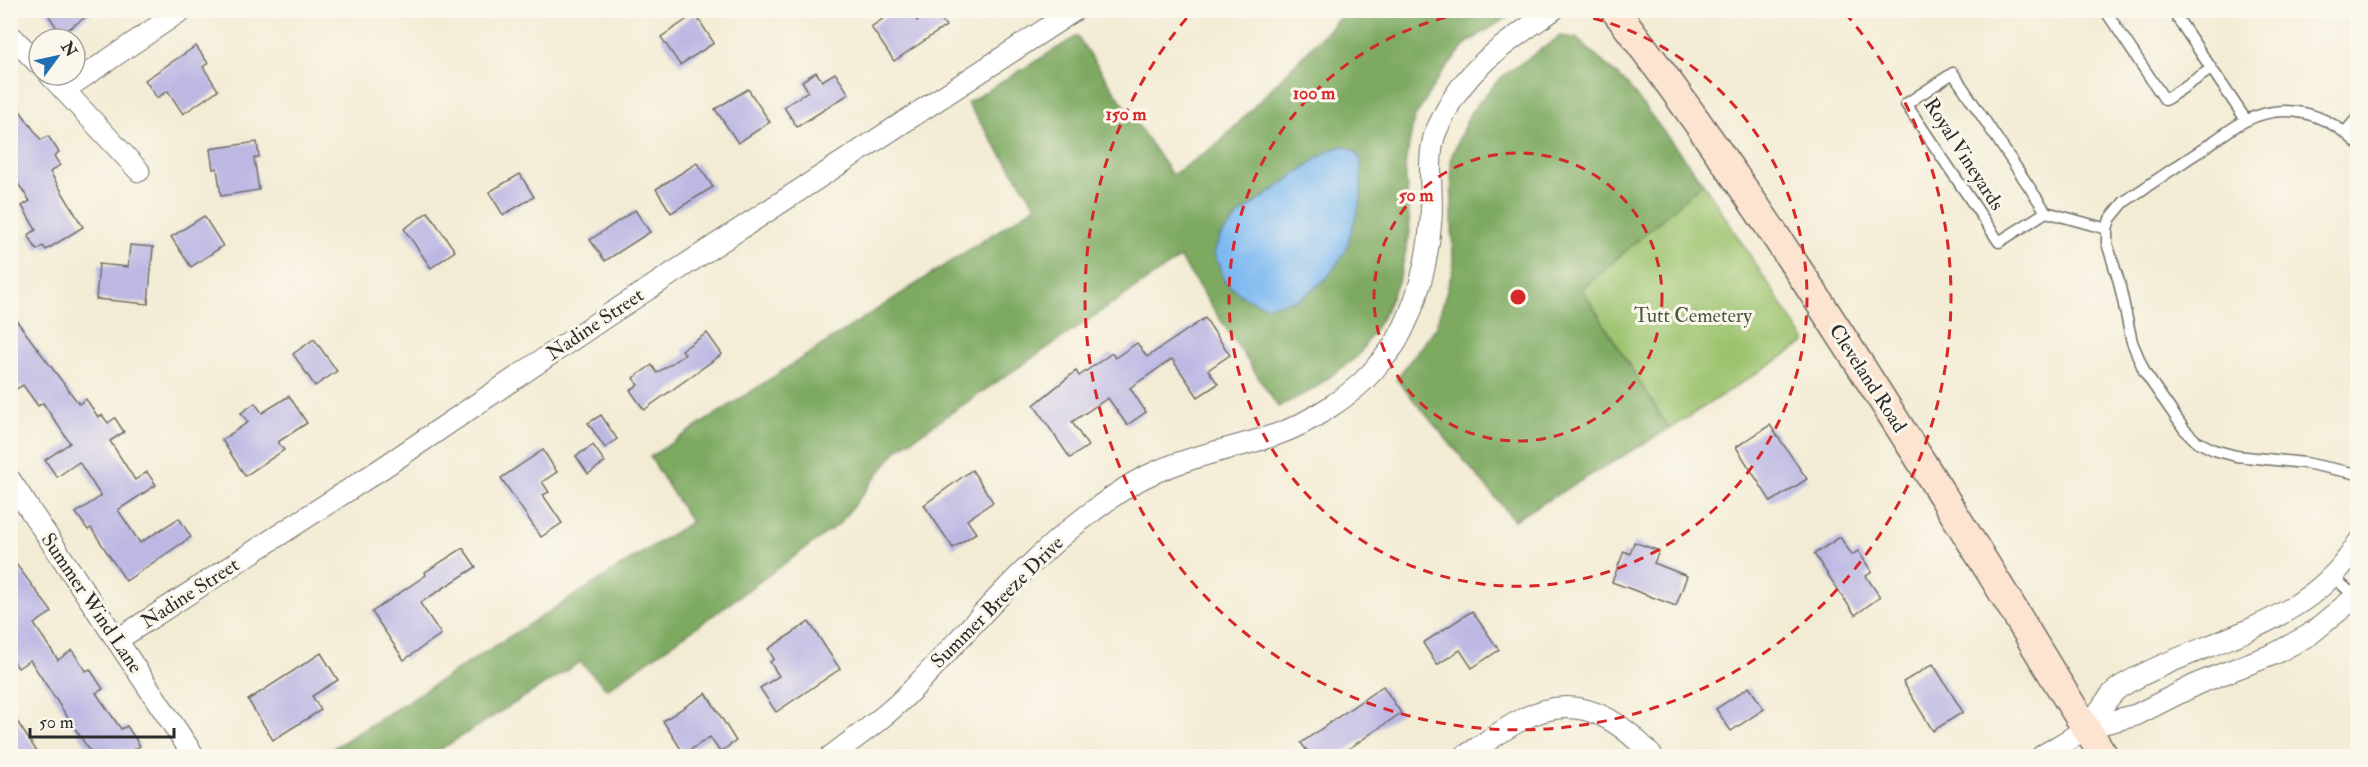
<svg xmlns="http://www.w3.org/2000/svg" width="2368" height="767" font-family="'IM FELL Double Pica',serif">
	<rect width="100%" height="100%" fill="#fbf7ec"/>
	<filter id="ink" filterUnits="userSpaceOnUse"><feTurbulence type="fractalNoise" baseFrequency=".0167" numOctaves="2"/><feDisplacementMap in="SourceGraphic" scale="12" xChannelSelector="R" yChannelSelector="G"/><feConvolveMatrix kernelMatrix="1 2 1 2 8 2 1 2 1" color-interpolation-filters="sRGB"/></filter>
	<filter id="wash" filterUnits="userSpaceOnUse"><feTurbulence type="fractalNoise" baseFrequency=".008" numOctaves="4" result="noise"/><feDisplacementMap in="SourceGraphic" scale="24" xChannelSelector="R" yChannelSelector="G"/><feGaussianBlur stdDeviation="1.35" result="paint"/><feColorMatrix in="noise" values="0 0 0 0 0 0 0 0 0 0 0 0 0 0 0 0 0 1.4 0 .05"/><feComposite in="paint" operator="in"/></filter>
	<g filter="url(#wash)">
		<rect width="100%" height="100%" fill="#f3ecd5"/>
		<path fill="#9cc36e" stroke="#64774c" stroke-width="1.5" d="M 1703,183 L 1806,342 L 1669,429 L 1582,289 Z"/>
		<g fill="#7da961" stroke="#546a46" stroke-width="1.5" fill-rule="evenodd">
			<path d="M 1346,11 L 1517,11 L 1467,43 L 1440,75 L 1414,119 L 1405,166 L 1410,232 L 1400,277 L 1383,316 L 1358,356 L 1312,390 L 1278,407 L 1180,258 L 898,449 L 839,524 L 701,624 L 607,689 L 580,662 L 430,756 L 321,756 L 691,522 L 650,457 L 1036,206 L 967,103 L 1077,36 L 1172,175 L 1219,143 ZM 1328,151 L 1355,151 L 1361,160 L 1361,199 L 1220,237 L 1239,214 Z"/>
			<path d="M 1560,36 L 1576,38 L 1626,83 L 1703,183 L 1582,289 L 1669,429 L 1514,520 L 1396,379 L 1436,327 L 1453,269 L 1451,158 L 1470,113 L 1500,78 Z"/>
		</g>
		<path fill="#7ebaf1" stroke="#54728e" stroke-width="1.5" d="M 1343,146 L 1355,151 L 1361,160 L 1361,199 L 1345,252 L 1327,278 L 1300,299 L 1266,306 L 1244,297 L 1225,282 L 1214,253 L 1220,237 L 1239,215 L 1328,151 Z"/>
		<g id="blocks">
			<g fill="#bcb7e3">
				<path d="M 45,10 L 96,10 L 61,34 Z"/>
				<path d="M 896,10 L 910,10 L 917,21 L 931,10 L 935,10 L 946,26 L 894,61 L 871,27 Z"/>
				<path d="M 695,14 L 714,43 L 680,65 L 661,37 Z"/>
				<path d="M 196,46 L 208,63 L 203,67 L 218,90 L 183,114 L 168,91 L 157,98 L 145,80 Z"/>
				<path d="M 816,72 L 822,81 L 835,73 L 849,94 L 797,127 L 784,107 L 808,91 L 802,81 Z"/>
				<path d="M 748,89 L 770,122 L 738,143 L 715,109 Z"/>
				<path d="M 10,97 L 41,140 L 48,136 L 59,152 L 54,156 L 60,165 L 50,172 L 83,227 L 46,250 L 43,246 L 37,250 L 28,235 L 36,230 L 22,206 L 30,201 L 10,172 L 17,167 L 10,157 Z"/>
				<path d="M 257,142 L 259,157 L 254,158 L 259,190 L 221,196 L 217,168 L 213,169 L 210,149 Z"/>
				<path d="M 697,163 L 713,187 L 671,213 L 656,189 Z"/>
				<path d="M 520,174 L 534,197 L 503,215 L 489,192 Z"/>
				<path d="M 635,210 L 650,232 L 605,261 L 590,240 Z"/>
				<path d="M 428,212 L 455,251 L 431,268 L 404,229 Z"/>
				<path d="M 204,216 L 223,246 L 191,267 L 171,237 Z"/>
				<path d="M 130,245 L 153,247 L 148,304 L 96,299 L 99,264 L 128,267 Z"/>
				<path d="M 10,312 L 79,404 L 86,399 L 98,417 L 102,415 L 108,423 L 115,418 L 124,432 L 110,441 L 135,480 L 147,472 L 156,485 L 118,510 L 140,543 L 179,518 L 191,537 L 126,581 L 91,528 L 88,530 L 76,513 L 101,496 L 79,462 L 57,477 L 45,460 L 70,443 L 43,403 L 38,406 L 23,385 L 10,393 Z"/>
				<path d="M 1205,318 L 1230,355 L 1208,370 L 1218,384 L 1198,397 L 1172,359 L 1130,388 L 1146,412 L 1127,425 L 1108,398 L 1072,422 L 1088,446 L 1070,458 L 1034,405 L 1076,371 L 1079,376 L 1112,353 L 1115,358 L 1137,343 L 1147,357 Z"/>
				<path d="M 707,333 L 722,354 L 644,410 L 630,390 L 638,385 L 633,378 L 652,365 L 657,373 L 685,354 L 682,350 Z"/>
				<path d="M 314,339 L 337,371 L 315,386 L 293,354 Z"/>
				<path d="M 289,396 L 307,423 L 278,442 L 284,450 L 245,476 L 222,440 L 248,422 L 241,413 L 255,403 L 262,413 Z"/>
				<path d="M 601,415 L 617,439 L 605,448 L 588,423 Z"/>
				<path d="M 1770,425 L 1807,479 L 1771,502 L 1736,447 Z"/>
				<path d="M 593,445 L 605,462 L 588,474 L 576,456 Z"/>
				<path d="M 543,450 L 557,472 L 542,482 L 549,492 L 543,495 L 562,523 L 541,537 L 501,478 Z"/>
				<path d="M 972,470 L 993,502 L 967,520 L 976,533 L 953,548 L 924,505 Z"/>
				<path d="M 1840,537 L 1852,555 L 1858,551 L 1872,572 L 1866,576 L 1880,597 L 1855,615 L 1814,554 Z"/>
				<path d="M 1634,542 L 1659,551 L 1654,563 L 1687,576 L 1676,606 L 1612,582 L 1624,551 L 1630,554 Z"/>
				<path d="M 463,548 L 476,567 L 420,603 L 441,634 L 404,660 L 372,612 L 426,575 L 425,572 Z"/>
				<path d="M 10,556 L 52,612 L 34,624 L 58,660 L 72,650 L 86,671 L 90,669 L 103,689 L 96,693 L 121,729 L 127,726 L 140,746 L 124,756 L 93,756 L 30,660 L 18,668 L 10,656 Z"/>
				<path d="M 1472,611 L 1499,650 L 1472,668 L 1460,650 L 1437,665 L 1423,643 Z"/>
				<path d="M 809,622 L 840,669 L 776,712 L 760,688 L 779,676 L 770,662 L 774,659 L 768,649 Z"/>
				<path d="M 321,653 L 338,680 L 312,696 L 321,710 L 273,740 L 248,700 Z"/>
				<path d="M 1933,664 L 1963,712 L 1933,731 L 1903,682 Z"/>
				<path d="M 1383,686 L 1401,713 L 1338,756 L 1311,756 L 1301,743 Z"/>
				<path d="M 1749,687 L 1764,709 L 1731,731 L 1716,709 Z"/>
				<path d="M 706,693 L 736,741 L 720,752 L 710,737 L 684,754 L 663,721 Z"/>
				<path d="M 10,711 L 40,756 L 10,756 Z"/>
			</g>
		</g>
	</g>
	<g filter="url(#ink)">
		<use href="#blocks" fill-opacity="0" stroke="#716f66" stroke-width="1.5"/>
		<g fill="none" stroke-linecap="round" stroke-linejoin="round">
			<defs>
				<g id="lane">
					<path d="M 2105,10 L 2165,100 L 2211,69"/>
					<path d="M 2172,10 L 2246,120"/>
					<path d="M 2345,132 L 2358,117"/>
					<path d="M 2358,144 C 2327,114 2286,100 2245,121 C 2229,129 2215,141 2200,151 C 2174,168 2149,185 2124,202 L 2110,219 L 2107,229 L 2107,243 L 2119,282 L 2132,342 L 2145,373 L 2184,429 L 2196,441 L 2214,450 L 2236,456 L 2305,463 L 2358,474"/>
					<path d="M 2046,212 L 1953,73 L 1906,104 L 1999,242 L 2046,212 L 2107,229"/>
					<path d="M 2332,576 L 2357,598"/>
				</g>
				<g id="street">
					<path d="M 10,35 L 39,64"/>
					<path d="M 50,75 L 139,171"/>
					<path d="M 64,90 L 182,10"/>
					<path d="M 10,480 L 194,756"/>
					<path d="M 117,640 L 384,467 L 607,316 L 1075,10"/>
					<path d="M 2085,728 L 2136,715 L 2199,683 L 2274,654 L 2309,635 L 2358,595"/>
					<path d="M 831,756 C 858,736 888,715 912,690 C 971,628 1024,562 1093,511 C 1110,498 1129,484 1149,475 C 1189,456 1233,449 1275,435 C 1306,425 1351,396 1372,372 C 1380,362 1390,352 1396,342 C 1417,306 1428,261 1431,220 C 1433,193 1427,163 1434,137 C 1436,130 1440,123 1443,117 C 1466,67 1509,41 1553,10"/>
					<path d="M 1465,756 C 1484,744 1503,729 1523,719 C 1575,692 1617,716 1652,756"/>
					<path d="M 2042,756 C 2056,747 2072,739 2084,729 C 2098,718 2105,697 2120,687 C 2199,639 2306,630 2358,543"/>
				</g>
				<path id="secondary" d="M 1615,10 C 1742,177 1855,355 1966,533 C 2013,607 2056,683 2104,756"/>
			</defs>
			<use href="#lane" stroke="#716f66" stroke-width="13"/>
			<use href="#street" stroke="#716f66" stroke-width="23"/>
			<use href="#secondary" stroke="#716f66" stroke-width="31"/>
			<use href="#lane" stroke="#fff" stroke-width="10"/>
			<use href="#street" stroke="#fff" stroke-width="21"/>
			<use href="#secondary" stroke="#fde4d1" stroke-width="28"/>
		</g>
	</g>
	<g fill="none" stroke="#d62828" stroke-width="3" stroke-dasharray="10 8">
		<circle cx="1518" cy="297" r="144"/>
		<path d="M1558 11A289 289 0 1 1 1478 11"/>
		<path d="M1845 13A433 433 0 1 1 1191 13"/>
	</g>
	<g text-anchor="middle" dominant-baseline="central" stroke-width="6" stroke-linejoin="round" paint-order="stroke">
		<g font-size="20" fill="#2b2b2b" stroke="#fbf7ec">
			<text transform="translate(1964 154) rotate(57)">Royal Vineyards</text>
			<text transform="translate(595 324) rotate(-34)">Nadine Street</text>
			<text transform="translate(1868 378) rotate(57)">Cleveland Road</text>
			<text transform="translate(190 593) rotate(-33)">Nadine Street</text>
			<text transform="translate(997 602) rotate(-45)">Summer Breeze Drive</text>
			<text transform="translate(92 603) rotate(56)">Summer Wind Lane</text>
		</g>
		<g font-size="20" fill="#4d593f" stroke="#fbf7ec">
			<text x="1693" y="315">Tutt Cemetery</text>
		</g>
	</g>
	<circle cx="1518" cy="297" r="9" fill="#d62828" stroke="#fbf7ec" stroke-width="3"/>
	<g font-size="18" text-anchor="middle" font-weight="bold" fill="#d62828" stroke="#fbf7ec" stroke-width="6" stroke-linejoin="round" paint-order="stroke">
		<text x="1314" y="99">100 m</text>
		<text x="1126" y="120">150 m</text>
		<text x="1416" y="201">50 m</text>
	</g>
	<rect width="2368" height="767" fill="none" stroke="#fbf7ec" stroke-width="36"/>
	<g transform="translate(57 57) rotate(57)"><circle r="28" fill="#fbf7ec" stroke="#a8a59f" stroke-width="1.5"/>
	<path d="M0-4.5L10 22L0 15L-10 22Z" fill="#1f6fb2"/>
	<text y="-9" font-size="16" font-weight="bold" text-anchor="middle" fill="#2b2b2b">N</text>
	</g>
	<path d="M30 728v9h144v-9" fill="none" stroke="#2b2b2b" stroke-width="3"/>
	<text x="39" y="728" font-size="18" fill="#2b2b2b" stroke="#fbf7ec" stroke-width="4.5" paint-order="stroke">50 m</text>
</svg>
